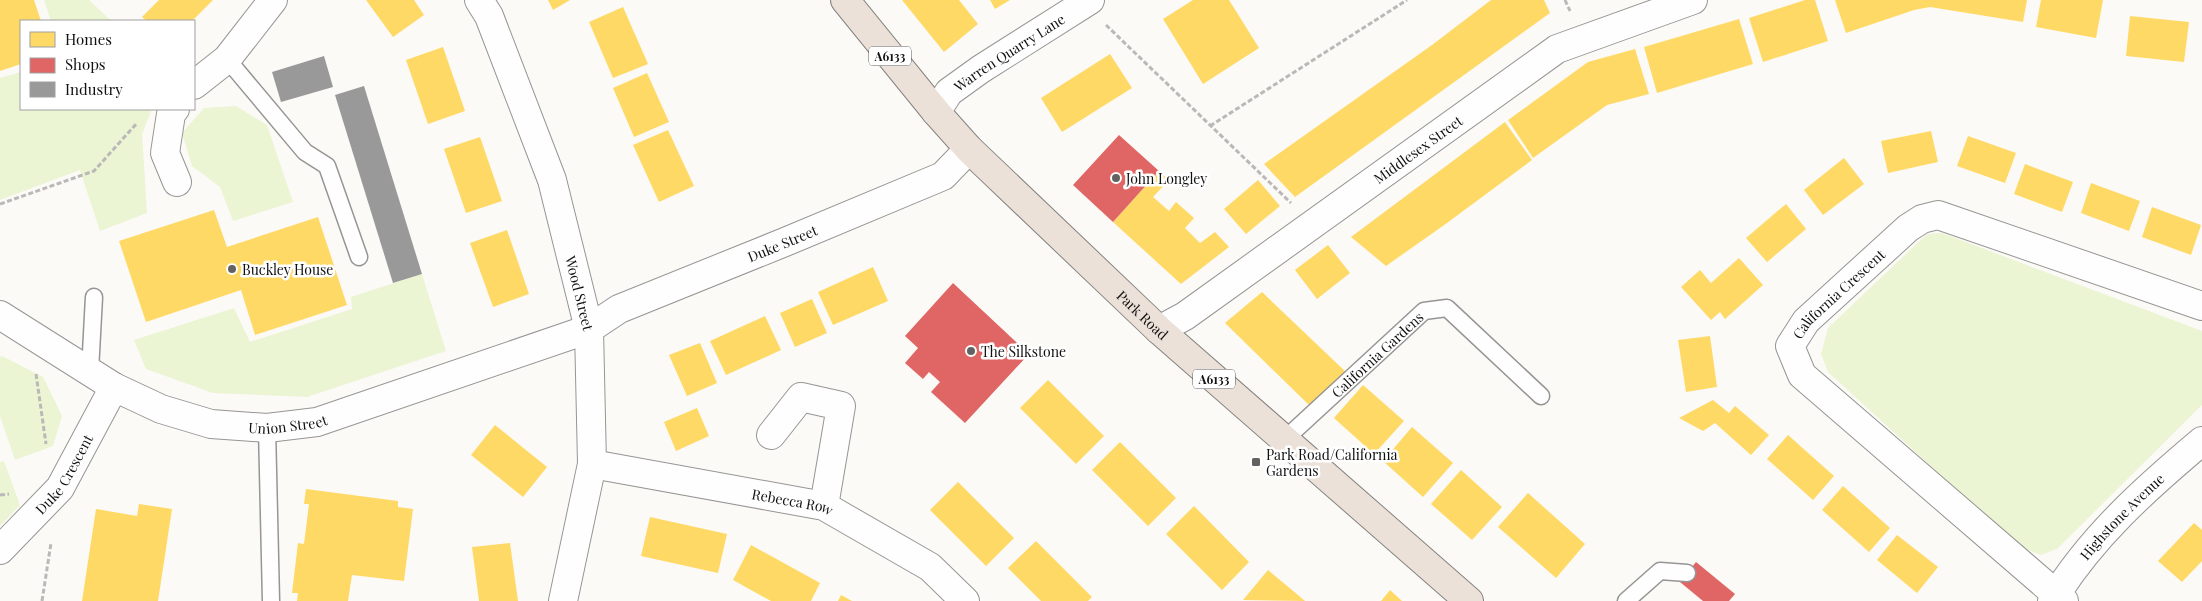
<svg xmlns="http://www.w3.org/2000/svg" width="2202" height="601" font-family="'Playfair Display',serif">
	<rect width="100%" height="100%" fill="#fcfaf6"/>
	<g fill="#ebf4d3">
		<path d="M 44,0 L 89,0 L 111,21 L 51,21 Z"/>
		<path d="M 21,72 L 21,109 L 152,109 L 142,134 L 147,213 L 100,231 L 80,170 L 0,200 L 0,78 Z"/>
		<path d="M 236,106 L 267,125 L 293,202 L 233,221 L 220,187 L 192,166 L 182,133 L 204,108 Z"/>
		<path d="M 1942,233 L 2202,331 L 2202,405 L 2057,549 L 2041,555 L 2018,546 L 1828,372 L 1821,354 L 1828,328 L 1927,234 Z"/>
		<path d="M 422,274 L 446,351 L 307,397 L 213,393 L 146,369 L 134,340 L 234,308 L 250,342 L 352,309 L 351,297 Z"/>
		<path d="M 2,356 L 43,377 L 62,416 L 53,446 L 15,460 L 0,416 L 0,357 Z"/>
		<path d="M 4,461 L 20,505 L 0,526 L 0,462 Z"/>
	</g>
	<g fill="#ffd966">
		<path d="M 0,0 L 34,0 L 41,21 L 21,21 L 21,64 L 0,71 Z"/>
		<path d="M 159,0 L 213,0 L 192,21 L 147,21 L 142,17 Z"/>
		<path d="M 366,0 L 414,0 L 424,15 L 393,37 Z"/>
		<path d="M 548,0 L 570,0 L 553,10 Z"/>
		<path d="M 902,0 L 959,0 L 978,24 L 944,52 Z"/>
		<path d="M 990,0 L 1010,0 L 995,9 Z"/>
		<path d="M 1193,0 L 1229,0 L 1259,48 L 1203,84 L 1163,19 Z"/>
		<path d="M 1491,0 L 1544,0 L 1550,13 L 1295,197 L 1264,164 L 1432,45 Z"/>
		<path d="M 1805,0 L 1815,0 L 1828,41 L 1763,62 L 1749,18 Z"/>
		<path d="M 1835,0 L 2027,0 L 2023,22 L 1930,7 L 1914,10 L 1846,33 Z"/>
		<path d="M 2041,0 L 2103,0 L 2096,38 L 2036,27 Z"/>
		<path d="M 623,7 L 648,64 L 613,78 L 589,22 Z"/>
		<path d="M 2130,16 L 2189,22 L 2184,62 L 2126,56 Z"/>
		<path d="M 1739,19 L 1753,64 L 1657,93 L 1644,47 Z"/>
		<path d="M 443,47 L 465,111 L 428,124 L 406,60 Z"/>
		<path d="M 1635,49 L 1649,94 L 1607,105 L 1533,158 L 1508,120 L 1588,62 Z"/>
		<path d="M 1110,54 L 1132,88 L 1062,132 L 1041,98 Z"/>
		<path d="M 647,73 L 669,122 L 634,137 L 613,88 Z"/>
		<path d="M 1505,122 L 1532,160 L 1447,223 L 1386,266 L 1351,237 Z"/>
		<path d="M 668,130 L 694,186 L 659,202 L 633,145 Z"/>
		<path d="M 1931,131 L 1938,162 L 1888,173 L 1881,141 Z"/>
		<path d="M 1968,136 L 2016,153 L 2005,183 L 1957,166 Z"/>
		<path d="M 480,137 L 502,201 L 466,213 L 444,149 Z"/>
		<path d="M 1844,158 L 1864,184 L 1823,215 L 1804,190 Z"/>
		<path d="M 2025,164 L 2073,182 L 2062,212 L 2014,194 Z"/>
		<path d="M 1159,171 L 1169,180 L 1153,197 L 1169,211 L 1176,202 L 1194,218 L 1185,228 L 1200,243 L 1215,232 L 1229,247 L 1181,284 L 1113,222 Z"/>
		<path d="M 1258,180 L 1280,206 L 1246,234 L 1224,209 Z"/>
		<path d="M 2091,183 L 2140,201 L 2129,231 L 2081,213 Z"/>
		<path d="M 1786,204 L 1806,229 L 1767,262 L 1746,238 Z"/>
		<path d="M 2152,207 L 2201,225 L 2191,255 L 2142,237 Z"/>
		<path d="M 214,210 L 227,247 L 318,217 L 347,305 L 255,335 L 241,290 L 146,322 L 119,241 Z"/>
		<path d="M 507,230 L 529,294 L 493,307 L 470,243 Z"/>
		<path d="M 1328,245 L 1350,273 L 1317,299 L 1295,270 Z"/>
		<path d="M 1739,258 L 1763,285 L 1725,319 L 1720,312 L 1711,320 L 1681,287 L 1700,270 L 1711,283 Z"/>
		<path d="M 873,267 L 888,301 L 833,325 L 818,292 Z"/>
		<path d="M 1262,292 L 1348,374 L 1310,406 L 1225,323 Z"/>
		<path d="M 812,299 L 827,333 L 795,347 L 780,313 Z"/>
		<path d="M 765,316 L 781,350 L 726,375 L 710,341 Z"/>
		<path d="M 1710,336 L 1717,387 L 1686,392 L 1678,340 Z"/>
		<path d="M 700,343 L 717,383 L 687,396 L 669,355 Z"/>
		<path d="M 1048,380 L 1104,436 L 1076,464 L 1020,408 Z"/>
		<path d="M 1363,385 L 1404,421 L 1374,454 L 1334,418 Z"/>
		<path d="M 1713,400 L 1729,413 L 1735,406 L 1769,435 L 1751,455 L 1715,423 L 1703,431 L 1679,418 Z"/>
		<path d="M 697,408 L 709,436 L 676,451 L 664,422 Z"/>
		<path d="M 495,425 L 547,467 L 523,497 L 471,455 Z"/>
		<path d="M 1412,427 L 1453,463 L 1423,497 L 1383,461 Z"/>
		<path d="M 1788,435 L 1834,476 L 1813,500 L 1767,459 Z"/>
		<path d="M 1120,442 L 1176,498 L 1148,526 L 1092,470 Z"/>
		<path d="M 1461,470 L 1502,507 L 1472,540 L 1431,504 Z"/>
		<path d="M 958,482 L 1014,538 L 986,566 L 930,510 Z"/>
		<path d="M 1843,486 L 1890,528 L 1869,552 L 1822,510 Z"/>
		<path d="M 306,489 L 398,501 L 398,507 L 413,509 L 404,581 L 352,575 L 348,601 L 297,601 L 298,593 L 292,593 L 298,543 L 304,544 L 309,504 L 304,504 Z"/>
		<path d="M 1528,493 L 1585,544 L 1556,578 L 1498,527 Z"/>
		<path d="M 139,504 L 172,509 L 158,601 L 82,601 L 96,509 L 137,516 Z"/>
		<path d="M 1194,506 L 1249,562 L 1222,590 L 1166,534 Z"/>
		<path d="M 650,517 L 727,534 L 718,573 L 641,556 Z"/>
		<path d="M 2194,523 L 2202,530 L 2202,561 L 2182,582 L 2158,561 Z"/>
		<path d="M 1897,535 L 1938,567 L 1917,593 L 1877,560 Z"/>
		<path d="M 1036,541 L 1092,597 L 1088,601 L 1041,601 L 1008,568 Z"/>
		<path d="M 510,543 L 518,601 L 479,601 L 472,547 Z"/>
		<path d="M 751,545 L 820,583 L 811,601 L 771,601 L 733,580 Z"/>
		<path d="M 1268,570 L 1298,595 L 1305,601 L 1243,600 Z"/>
		<path d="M 1390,590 L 1402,601 L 1381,601 Z"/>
		<path d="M 841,595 L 852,601 L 838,601 Z"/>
	</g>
	<g fill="#e06666">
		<path d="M 1119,135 L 1159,171 L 1113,222 L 1073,185 Z"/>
		<path d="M 953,283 L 1029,354 L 965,423 L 931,392 L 940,382 L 929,372 L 923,379 L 905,363 L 918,348 L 905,336 Z"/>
		<path d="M 1696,562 L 1735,594 L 1729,601 L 1703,601 L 1680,582 Z"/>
	</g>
	<g fill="#999">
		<path d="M 324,56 L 333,87 L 281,102 L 272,72 Z"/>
		<path d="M 364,86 L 422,274 L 393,283 L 335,95 Z"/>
	</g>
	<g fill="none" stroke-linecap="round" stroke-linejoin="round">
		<defs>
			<g id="service">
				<path d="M 227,59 L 305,152 L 327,166 L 359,257"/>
				<path d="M 90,371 L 94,297"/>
				<path d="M 267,428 L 271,601"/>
				<path id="s1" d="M 1283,441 L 1424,311 L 1447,308 L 1541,396"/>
				<path d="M 1626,601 L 1660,571 L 1687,573"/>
			</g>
			<g id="minor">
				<path id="s2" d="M 479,0 L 489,16 L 552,180 L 589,329 L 592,464 L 563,601"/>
				<path d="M 194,85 L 227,59 L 273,0"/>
				<path d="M 175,109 L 171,114 L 165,153 L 177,182"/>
				<path id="s3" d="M 936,112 L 949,92 L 981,69 L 1090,0"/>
				<path id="s4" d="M 0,315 L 114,387 L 161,409 L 211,424 L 267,428 L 317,422 L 589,329 L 619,309 L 785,242 L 943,176 L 969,149"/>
				<path id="s5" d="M 1159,330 L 1185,316 L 1557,49 L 1693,0"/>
				<path d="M 771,435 L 801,397 L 841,406 L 824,506"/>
				<path id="s6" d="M 592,464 L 824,506 L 930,567 L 965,601"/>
				<path id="s7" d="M 0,550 L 60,488 L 114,387"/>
				<path id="s8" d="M 2052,601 C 2090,538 2146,488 2202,441"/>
				<path id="s9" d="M 2064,601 L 1802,375 L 1790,346 L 1806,321 L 1908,228 L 1922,219 L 1938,215 L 2202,306"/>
			</g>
			<g id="trunk">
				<path id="s10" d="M 845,0 L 936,112 L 969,149 L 1159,330 L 1469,601"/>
			</g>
		</defs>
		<use href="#service" stroke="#969594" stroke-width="19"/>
		<use href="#minor" stroke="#969594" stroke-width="30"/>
		<use href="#trunk" stroke="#848381" stroke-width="30"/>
		<g stroke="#b9b9b8" stroke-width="3" stroke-dasharray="5 2.5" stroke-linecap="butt">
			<path d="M 1565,0 L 1570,11"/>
			<path d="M 1106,25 L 1291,203"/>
			<path d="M 1210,126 L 1407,0"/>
			<path d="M 0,204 L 94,171 L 137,123"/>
			<path d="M 36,374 L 46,444"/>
			<path d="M 0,495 L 9,494"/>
			<path d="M 42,601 L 51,543"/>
		</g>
		<use href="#service" stroke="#fffefe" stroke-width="16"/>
		<use href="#minor" stroke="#fffefe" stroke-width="28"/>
		<use href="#trunk" stroke="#ece1d8" stroke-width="28"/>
	</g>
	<g fill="#636260" stroke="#fff" stroke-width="2">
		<circle cx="1116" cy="178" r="5"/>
		<circle cx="232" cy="269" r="5"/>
		<circle cx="971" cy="351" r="5"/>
		<rect x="1251" y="457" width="10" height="10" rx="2.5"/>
	</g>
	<g text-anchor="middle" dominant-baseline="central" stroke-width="5" stroke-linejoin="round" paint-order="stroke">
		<g fill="#fff" stroke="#585858" stroke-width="1">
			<rect x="869" y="46.5" width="42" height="19" rx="4"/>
			<rect x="1193" y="369.5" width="42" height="19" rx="4"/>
		</g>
		<g font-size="12" font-weight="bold" fill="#101010">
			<text x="890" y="56">A6133</text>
			<text x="1214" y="379">A6133</text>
		</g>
		<g font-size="14" fill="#101010" stroke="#fff">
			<text stroke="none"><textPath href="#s3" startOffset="96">Warren Quarry Lane</textPath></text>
			<text stroke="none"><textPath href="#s5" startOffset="316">Middlesex Street</textPath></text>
			<text stroke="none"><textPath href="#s4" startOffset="845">Duke Street</textPath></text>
			<text stroke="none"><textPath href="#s2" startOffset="311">Wood Street</textPath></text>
			<text stroke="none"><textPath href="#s9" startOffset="449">California Crescent</textPath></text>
			<text stroke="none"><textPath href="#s10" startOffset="434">Park Road</textPath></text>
			<text stroke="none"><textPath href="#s1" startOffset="128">California Gardens</textPath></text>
			<text stroke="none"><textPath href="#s4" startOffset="316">Union Street</textPath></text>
			<text stroke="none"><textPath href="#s7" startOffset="100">Duke Crescent</textPath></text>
			<text stroke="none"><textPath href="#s6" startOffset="204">Rebecca Row</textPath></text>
			<text stroke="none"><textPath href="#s8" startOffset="110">Highstone Avenue</textPath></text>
		</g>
		<g font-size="14" fill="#101010" stroke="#fff" text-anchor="start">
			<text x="1126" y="178">John Longley</text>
			<text x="242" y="269">Buckley House</text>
			<text x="981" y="351">The Silkstone</text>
			<text x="1266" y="454">Park Road/California<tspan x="1266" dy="16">Gardens</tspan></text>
		</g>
	</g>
	<rect x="20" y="20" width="175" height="90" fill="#ffffff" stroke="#9f9f9f"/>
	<rect x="30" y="32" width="25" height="15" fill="#ffd966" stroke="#9f9f9f"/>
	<text x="65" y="45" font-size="15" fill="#101010">Homes</text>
	<rect x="30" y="58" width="25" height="15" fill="#e06666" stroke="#9f9f9f"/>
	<text x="65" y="70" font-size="15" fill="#101010">Shops</text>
	<rect x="30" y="82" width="25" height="15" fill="#999999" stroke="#9f9f9f"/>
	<text x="65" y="95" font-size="15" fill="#101010">Industry</text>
</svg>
